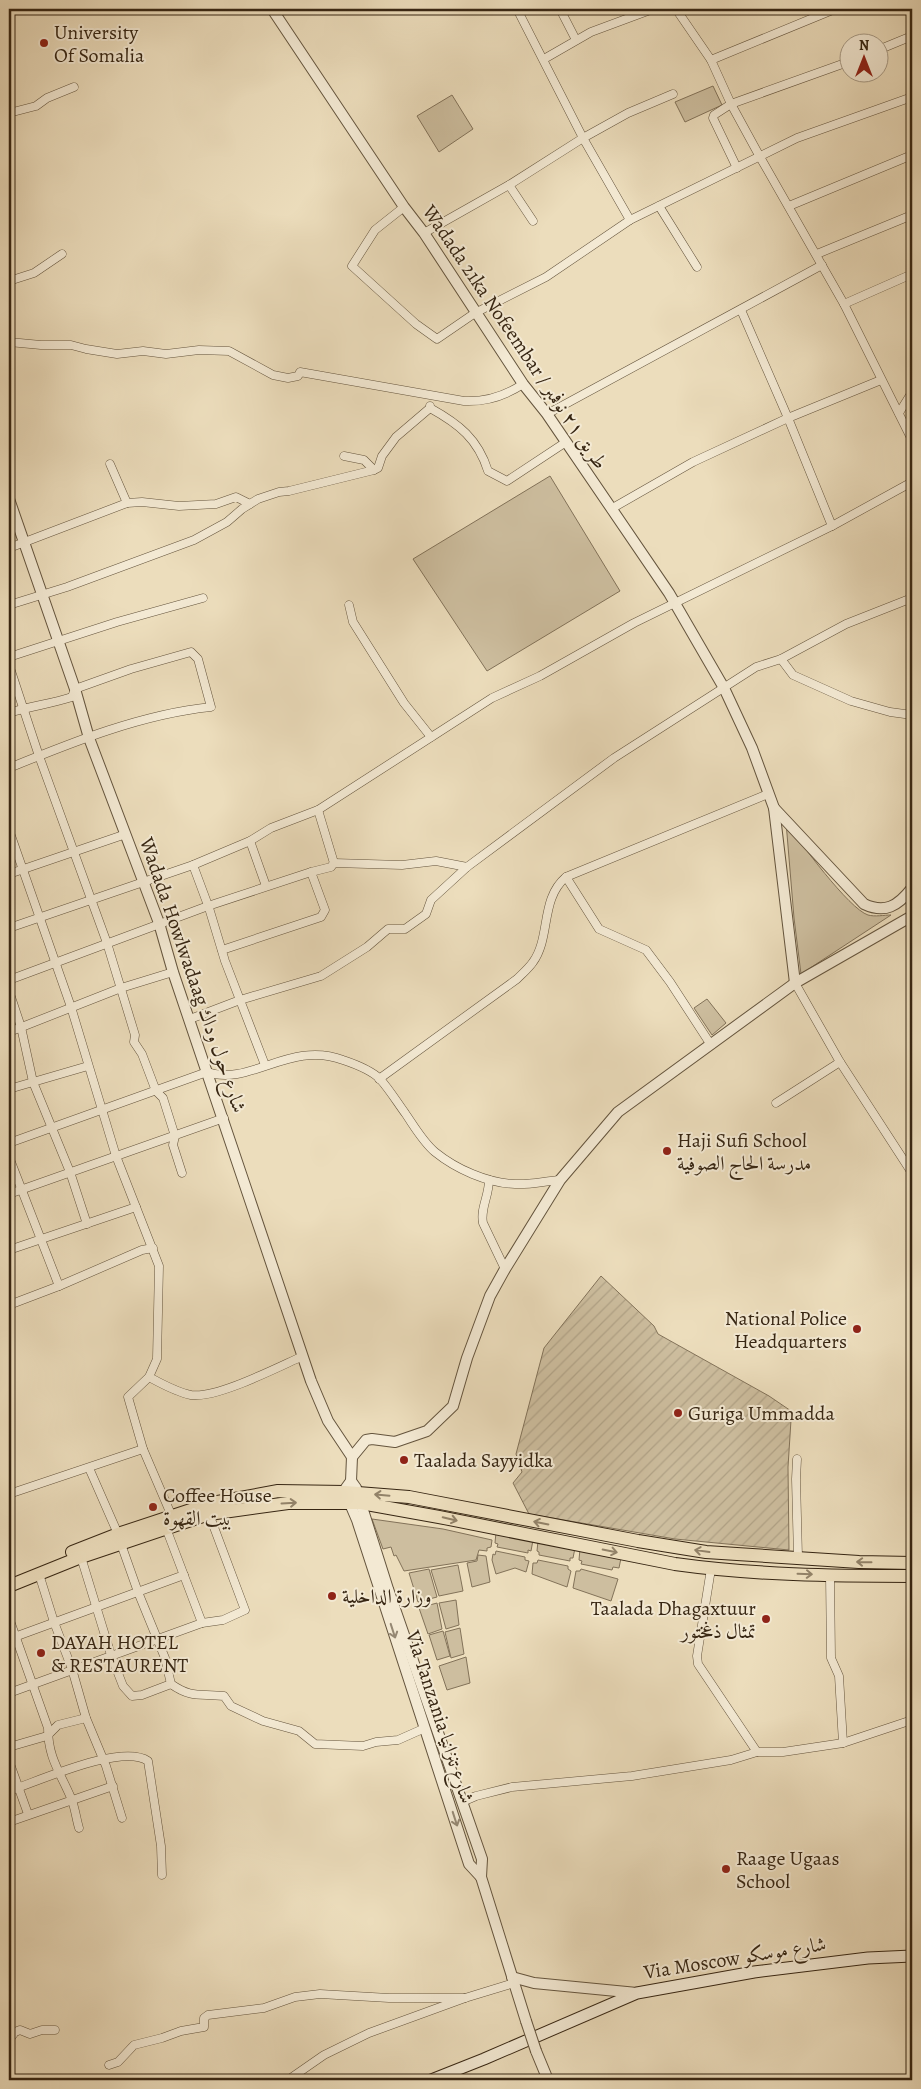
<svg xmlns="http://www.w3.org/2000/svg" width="921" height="2089" font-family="Alegreya,Amiri,serif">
	<defs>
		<pattern id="garden-furrows" width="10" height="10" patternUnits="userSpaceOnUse" patternTransform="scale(1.25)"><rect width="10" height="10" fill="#cdbe9f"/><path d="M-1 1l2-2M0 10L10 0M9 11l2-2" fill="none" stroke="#b1a388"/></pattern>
	</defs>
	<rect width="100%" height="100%" fill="#ecddbc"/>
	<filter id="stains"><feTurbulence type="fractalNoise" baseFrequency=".004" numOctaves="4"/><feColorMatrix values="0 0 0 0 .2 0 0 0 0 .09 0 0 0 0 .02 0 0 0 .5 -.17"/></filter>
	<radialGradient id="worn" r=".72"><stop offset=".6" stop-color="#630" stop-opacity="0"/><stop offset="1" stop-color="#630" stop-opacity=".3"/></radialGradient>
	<g fill="#cdbe9f" stroke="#827259">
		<path d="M 713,86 L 722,105 L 685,122 L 675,102 Z"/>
		<path d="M 452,95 L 473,129 L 439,152 L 417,116 Z"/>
		<path d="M 550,476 L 620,591 L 487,671 L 413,559 Z"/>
		<path d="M 786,822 C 799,841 849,909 868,915 C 875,917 884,915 891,915 L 801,974 L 794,918 Z"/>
		<path d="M 707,999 L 726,1023 L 712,1035 L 694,1008 Z"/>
		<path d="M 372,1519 L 443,1529 L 492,1540 L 491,1547 L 487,1548 L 487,1551 L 479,1550 L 476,1560 L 404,1571 L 396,1555 L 394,1556 L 391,1547 L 383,1549 Z"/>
		<path d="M 496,1532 L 533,1540 L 531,1551 L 528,1550 L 528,1553 L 497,1547 L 498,1544 L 495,1543 Z"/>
		<path d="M 538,1541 L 575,1548 L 573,1558 L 570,1558 L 570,1561 L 539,1555 L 539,1552 L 537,1551 Z"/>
		<path d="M 580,1549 L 621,1558 L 619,1568 L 613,1567 L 612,1570 L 581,1564 L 582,1561 L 579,1560 Z"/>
		<path d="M 496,1551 L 525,1557 L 525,1560 L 529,1561 L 526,1572 L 515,1568 L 496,1574 L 492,1560 L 493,1554 L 495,1555 Z"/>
		<path d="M 478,1555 L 486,1556 L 490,1582 L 472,1587 L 467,1563 L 477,1561 Z"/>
		<path d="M 538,1560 L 568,1566 L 568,1569 L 571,1571 L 567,1587 L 532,1574 L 533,1563 L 537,1563 Z"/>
		<path d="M 458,1565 L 463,1591 L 439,1596 L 431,1570 Z"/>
		<path d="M 429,1569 L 437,1597 L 418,1602 L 409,1573 Z"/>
		<path d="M 581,1569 L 618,1579 L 611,1601 L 573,1588 L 576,1571 L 580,1571 Z"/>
		<path d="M 456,1600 L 459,1625 L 446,1629 L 439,1603 Z"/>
		<path d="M 437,1603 L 442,1629 L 428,1634 L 419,1608 Z"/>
		<path d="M 460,1628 L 464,1654 L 451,1658 L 445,1632 Z"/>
		<path d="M 443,1631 L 450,1656 L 437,1660 L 429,1635 Z"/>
		<path d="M 466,1657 L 470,1683 L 447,1690 L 439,1666 Z"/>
	</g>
	<path fill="url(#garden-furrows)" stroke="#827259" d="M 601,1276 L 654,1326 L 658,1334 L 769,1396 L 797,1415 L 791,1420 L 788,1467 L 789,1550 L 675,1539 L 529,1514 L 513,1483 L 522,1472 L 516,1454 L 544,1348 Z"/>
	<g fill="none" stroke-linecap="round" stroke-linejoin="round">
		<defs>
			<g id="minor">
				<path d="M 517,9 L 583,138 L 630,220"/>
				<path d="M 560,9 L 576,40"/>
				<path d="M 676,9 L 711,60 L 731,104 L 760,157 L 844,304 L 912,440"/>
				<path d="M 878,50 L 912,36"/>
				<path d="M 544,59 L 591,32 L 653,9"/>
				<path d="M 711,60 L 835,9"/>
				<path d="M 9,113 L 36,106 L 47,98 L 74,87"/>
				<path d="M 737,168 L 713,118 L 714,115 L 731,104 L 848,62"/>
				<path d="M 509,185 L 533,221"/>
				<path d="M 659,206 L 697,267"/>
				<path d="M 789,206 L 912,155"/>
				<path d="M 404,207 L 375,230 L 352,266 L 416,324 L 437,339 L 475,313 L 546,277 L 630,220 L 797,138 L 912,97"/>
				<path d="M 424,233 L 509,185 L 583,138 L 628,113 L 673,94"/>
				<path d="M 817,254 L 912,215"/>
				<path d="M 9,281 L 34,273 L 62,254"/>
				<path d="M 844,304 L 912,274"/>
				<path d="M 741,310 L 788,418 L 832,526"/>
				<path d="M 9,342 L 41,345 L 71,345 L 86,349 L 117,354 L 143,351 L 166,354 L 199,350 L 229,351 L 273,375 L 288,378 L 298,376 L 300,372 L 464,401 C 485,402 505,396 523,384"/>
				<path d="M 430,406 L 430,408 C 459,424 478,439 488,471 L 507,481 L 566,442"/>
				<path d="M 899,413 L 912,392"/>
				<path d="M 547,414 L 822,265"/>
				<path d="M 344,456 L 364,460 L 374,470"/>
				<path d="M 110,464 L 127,503"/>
				<path d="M 611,509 L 693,462 L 788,418 L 881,380"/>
				<path d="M 9,548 L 127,503 L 142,502 L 179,506 L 216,504 L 236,497 L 250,504"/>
				<path d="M 9,605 L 67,587 L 194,540 L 227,522 L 242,509 L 258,499 L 279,492 L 289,491 L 374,470 L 378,468 L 382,456 L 396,437 L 430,408"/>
				<path d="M 349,605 L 353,622 L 404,703 L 431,737"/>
				<path d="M 9,657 L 117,622 L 203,598"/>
				<path d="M 781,659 L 793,675 L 851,701 L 890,712 L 912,715"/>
				<path d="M 9,665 L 39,756 L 107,943 L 135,1035 L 134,1042 L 142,1054 L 156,1091 L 163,1098 L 175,1136 L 173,1145 L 182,1173"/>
				<path d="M 9,713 C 30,706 51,704 72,697 L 75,689 L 131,669 L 191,652 L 198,659 L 211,707 C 142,714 73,742 9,768"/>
				<path d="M 318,810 L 334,863"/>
				<path d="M 9,830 L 71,1007 L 116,1156 L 159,1266 L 157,1359 L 149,1377 L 128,1397 L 143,1449 L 173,1519"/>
				<path d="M 250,841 L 266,886"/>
				<path d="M 193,865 L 209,908 L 225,961 L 265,1065"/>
				<path d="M 9,874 L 126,834"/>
				<path d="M 566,877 L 599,929 L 646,950 L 670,982 L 711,1045"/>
				<path d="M 9,928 L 193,865 L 250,841 L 271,828 L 318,810 L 492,698 L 540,676 L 634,623 L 832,526 L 912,482"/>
				<path d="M 222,950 L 321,917 L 325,910 L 311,872"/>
				<path d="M 9,980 L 208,906 L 311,872 L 331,867 L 334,863 L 402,865 L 436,861 L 467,867"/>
				<path d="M 795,983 L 840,1062 L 912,1173"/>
				<path d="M 9,991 L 21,1027 L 33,1082 L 70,1172 L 87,1224"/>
				<path d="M 190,1019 L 240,1000 L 321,976 L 367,947 L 388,929 L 405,929 L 426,914 L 431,900 L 467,867 L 614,758 L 756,667 L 781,659 L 846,624 L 912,598"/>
				<path d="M 9,1032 L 121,988 L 173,972"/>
				<path d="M 379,1079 L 517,979 C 522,974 529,968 533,962 C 551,937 540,899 566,877 L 768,794"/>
				<path d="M 9,1089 L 88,1066"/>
				<path d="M 776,1103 L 840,1062"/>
				<path d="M 9,1143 L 207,1072 C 250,1087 290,1040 343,1060 C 355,1064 371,1070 380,1079 C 389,1089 397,1102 405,1113 C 414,1126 423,1142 435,1152 C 456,1169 487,1183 515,1184 C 530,1185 545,1181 560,1180"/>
				<path d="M 9,1157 L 59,1286"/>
				<path d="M 489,1180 C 489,1196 480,1209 483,1223 L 505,1269"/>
				<path d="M 9,1194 L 224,1118"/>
				<path d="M 9,1250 L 136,1207"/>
				<path d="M 9,1305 L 59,1286 L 142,1250 L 153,1248"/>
				<path d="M 149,1377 C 162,1384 176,1392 191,1395 C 216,1399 278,1367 303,1356"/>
				<path d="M 797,1459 L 796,1479 L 798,1557"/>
				<path d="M 89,1468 L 118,1534"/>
				<path d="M 9,1494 L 143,1449"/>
				<path d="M 166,1528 L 202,1623"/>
				<path d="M 121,1544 L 138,1592 L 165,1658 L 171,1684 C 192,1699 201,1693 224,1696 L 231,1706 L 263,1721 L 299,1731 L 315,1744 L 363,1746 L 376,1742 L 398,1740 L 425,1728"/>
				<path d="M 81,1557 L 111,1655 L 123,1686 L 132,1696 L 142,1695 L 171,1684"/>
				<path d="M 711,1569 L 697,1656 L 698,1664 L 757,1752 L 783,1752 L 843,1743 L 912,1720"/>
				<path d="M 39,1574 L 54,1622 L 72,1669 L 86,1718 L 106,1766 L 122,1818"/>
				<path d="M 830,1575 L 831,1658 L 839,1676 L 843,1743"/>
				<path d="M 9,1618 L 48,1728 C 48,1758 60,1772 71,1798 C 75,1807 76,1818 79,1828"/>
				<path d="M 9,1639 L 184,1575"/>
				<path d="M 9,1693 L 202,1623 L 223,1620 L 245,1610 L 209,1514"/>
				<path d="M 9,1747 L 47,1736 L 58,1725 L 86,1718"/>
				<path d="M 9,1761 L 28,1814"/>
				<path d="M 9,1791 C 39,1781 122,1743 148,1761 L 161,1846 L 162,1875"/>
				<path d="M 462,1802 L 476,1796 L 512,1787 L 632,1776 L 731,1760 L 757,1752"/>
				<path d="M 9,1822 L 113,1786"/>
				<path d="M 9,2040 L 15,2032 L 20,2030 L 30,2034 L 42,2030 L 55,2030"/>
				<path d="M 109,2065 L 118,2062 L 134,2045 L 162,2038 L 181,2031 L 204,2027 L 204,2018 L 208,2015 L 264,2008 L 295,1997 L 320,1994 L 389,1998 L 465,1998"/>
				<path d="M 288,2080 L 324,2055 L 369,2033 L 465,1998 L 514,1983"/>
			</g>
			<g id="tertiary">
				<path d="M 272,9 L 404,207 L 424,233 L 523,384 L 547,414 L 669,593 L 724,688 L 752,748 L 774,808 L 795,983"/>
				<path d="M 9,499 L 75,689 L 89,738 L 159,923 L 173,972 L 311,1381 L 328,1421 L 352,1457"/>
				<path d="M 774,808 L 864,904 C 885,914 898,906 912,888"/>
				<path d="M 352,1457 L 366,1440 L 372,1439 L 395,1442 L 427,1431 L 453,1406 L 467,1358 L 490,1296 L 505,1269 L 560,1180 L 618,1112 L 795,983 L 912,916"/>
				<path d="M 352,1457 L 351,1481 L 346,1488 L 345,1492 L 357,1520 L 469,1864 L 481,1877"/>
				<path d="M 351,1481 L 356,1488 L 388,1589 L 482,1859 L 481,1877 L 526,2021"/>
				<path d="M 512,1977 L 534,1983 L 637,1993"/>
				<path d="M 536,2051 L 548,2080"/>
			</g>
			<path id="secondary" d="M 431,2080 L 484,2059 L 637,1993 L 754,1972 L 868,1958 L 912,1956"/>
			<g id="trunk">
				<path d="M 72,1552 L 118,1534 L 212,1503 L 278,1491 L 345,1492 L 409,1497 L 638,1541 L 706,1552 L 859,1562 L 912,1563"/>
				<path d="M 9,1586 L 81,1557 L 209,1514 L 288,1503 L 361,1503 L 439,1517 L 675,1564 C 754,1575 833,1576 912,1576"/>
			</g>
		</defs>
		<use href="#minor" stroke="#64543d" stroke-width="9"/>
		<use href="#tertiary" stroke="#64543d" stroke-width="12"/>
		<use href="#secondary" stroke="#372613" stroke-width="13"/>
		<use href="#trunk" stroke="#372613" stroke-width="14"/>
		<use href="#minor" stroke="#f3e9d3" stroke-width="8"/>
		<use href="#tertiary" stroke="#f3e9d3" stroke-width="10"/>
		<use href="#secondary" stroke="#f3e9d3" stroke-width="11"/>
		<use href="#trunk" stroke="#ecddbc" stroke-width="12"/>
		<defs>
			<path id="tertiary-bridge" d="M 526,2021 L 536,2051"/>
		</defs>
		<use href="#tertiary-bridge" stroke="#64543d" stroke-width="12" stroke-linecap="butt"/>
		<use href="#tertiary-bridge" stroke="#f3e9d3" stroke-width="10"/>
	</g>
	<defs><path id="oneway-shaft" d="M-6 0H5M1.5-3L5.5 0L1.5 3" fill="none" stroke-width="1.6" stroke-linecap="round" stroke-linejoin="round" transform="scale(1.25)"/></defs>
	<g stroke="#928268">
		<use href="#oneway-shaft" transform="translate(382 1495) rotate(-175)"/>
		<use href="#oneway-shaft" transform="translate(289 1503) rotate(-3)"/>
		<use href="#oneway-shaft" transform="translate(450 1519) rotate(13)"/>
		<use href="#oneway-shaft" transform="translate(541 1523) rotate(-169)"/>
		<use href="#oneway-shaft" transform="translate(610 1551) rotate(11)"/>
		<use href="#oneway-shaft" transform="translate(702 1551) rotate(-172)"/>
		<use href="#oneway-shaft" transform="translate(864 1562) rotate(-179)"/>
		<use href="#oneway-shaft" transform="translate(805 1574) rotate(2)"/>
	</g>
	<g stroke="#958873">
		<use href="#oneway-shaft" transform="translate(393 1631) rotate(72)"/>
		<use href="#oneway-shaft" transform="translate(455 1819) rotate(72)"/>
	</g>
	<g fill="#8f2418" stroke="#f3e9d3" stroke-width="2">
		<circle cx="44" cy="43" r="5"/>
		<circle cx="667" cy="1151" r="5"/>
		<circle cx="857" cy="1329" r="5"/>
		<circle cx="678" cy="1413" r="5"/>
		<circle cx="404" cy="1460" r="5"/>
		<circle cx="153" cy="1507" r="5"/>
		<circle cx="332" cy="1596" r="5"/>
		<circle cx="766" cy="1619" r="5"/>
		<circle cx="41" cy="1653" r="5"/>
		<circle cx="726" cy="1869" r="5"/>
	</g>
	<g text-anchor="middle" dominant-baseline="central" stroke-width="4" stroke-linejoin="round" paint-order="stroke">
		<g font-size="20" fill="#372613" stroke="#f3e9d3" text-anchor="start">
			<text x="54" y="32">University<tspan x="54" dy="23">Of Somalia</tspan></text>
			<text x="677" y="1140">Haji Sufi School<tspan x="677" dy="23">مدرسة الحاج الصوفية</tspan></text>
			<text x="847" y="1318" text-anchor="end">National Police<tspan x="847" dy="23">Headquarters</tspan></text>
			<text x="688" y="1413">Guriga Ummadda</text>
			<text x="414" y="1460">Taalada Sayyidka</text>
			<text x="163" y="1495">Coffee House<tspan x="163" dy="23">بيت القهوة</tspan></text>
			<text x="342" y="1596">وزارة الداخلية</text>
			<text x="756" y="1608" text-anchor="end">Taalada Dhagaxtuur<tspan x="756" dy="23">تمثال ذغختور</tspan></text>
			<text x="51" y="1642">DAYAH HOTEL<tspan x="51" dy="23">&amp; RESTAURENT</tspan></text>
			<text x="736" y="1858">Raage Ugaas<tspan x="736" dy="23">School</tspan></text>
		</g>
		<g font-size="20" fill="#372613" stroke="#f3e9d3">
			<text transform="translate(515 337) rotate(56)">Wadada 21ka Nofeembar / طريق ٢١ نوفمبر</text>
			<text transform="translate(193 975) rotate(71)">Wadada Howlwadaag شارع حول وداك</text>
			<text transform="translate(440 1717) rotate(72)">Via Tanzania شارع تنزانيا</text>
			<text transform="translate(735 1958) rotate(-9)">Via Moscow شارع موسكو</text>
		</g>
	</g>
	<rect width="921" height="2089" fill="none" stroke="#ecddbc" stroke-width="30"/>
	<rect x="10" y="10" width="901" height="2069" fill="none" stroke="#372613" stroke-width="2.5"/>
	<rect x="15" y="15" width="891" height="2059" fill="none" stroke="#372613"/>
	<g transform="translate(864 58)"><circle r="24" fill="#f3e9d3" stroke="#a89b86"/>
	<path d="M0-4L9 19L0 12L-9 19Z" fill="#8f2418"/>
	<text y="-8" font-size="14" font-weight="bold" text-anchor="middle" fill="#372613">N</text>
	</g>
	<rect width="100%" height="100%" filter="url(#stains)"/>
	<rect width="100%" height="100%" fill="url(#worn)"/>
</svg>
